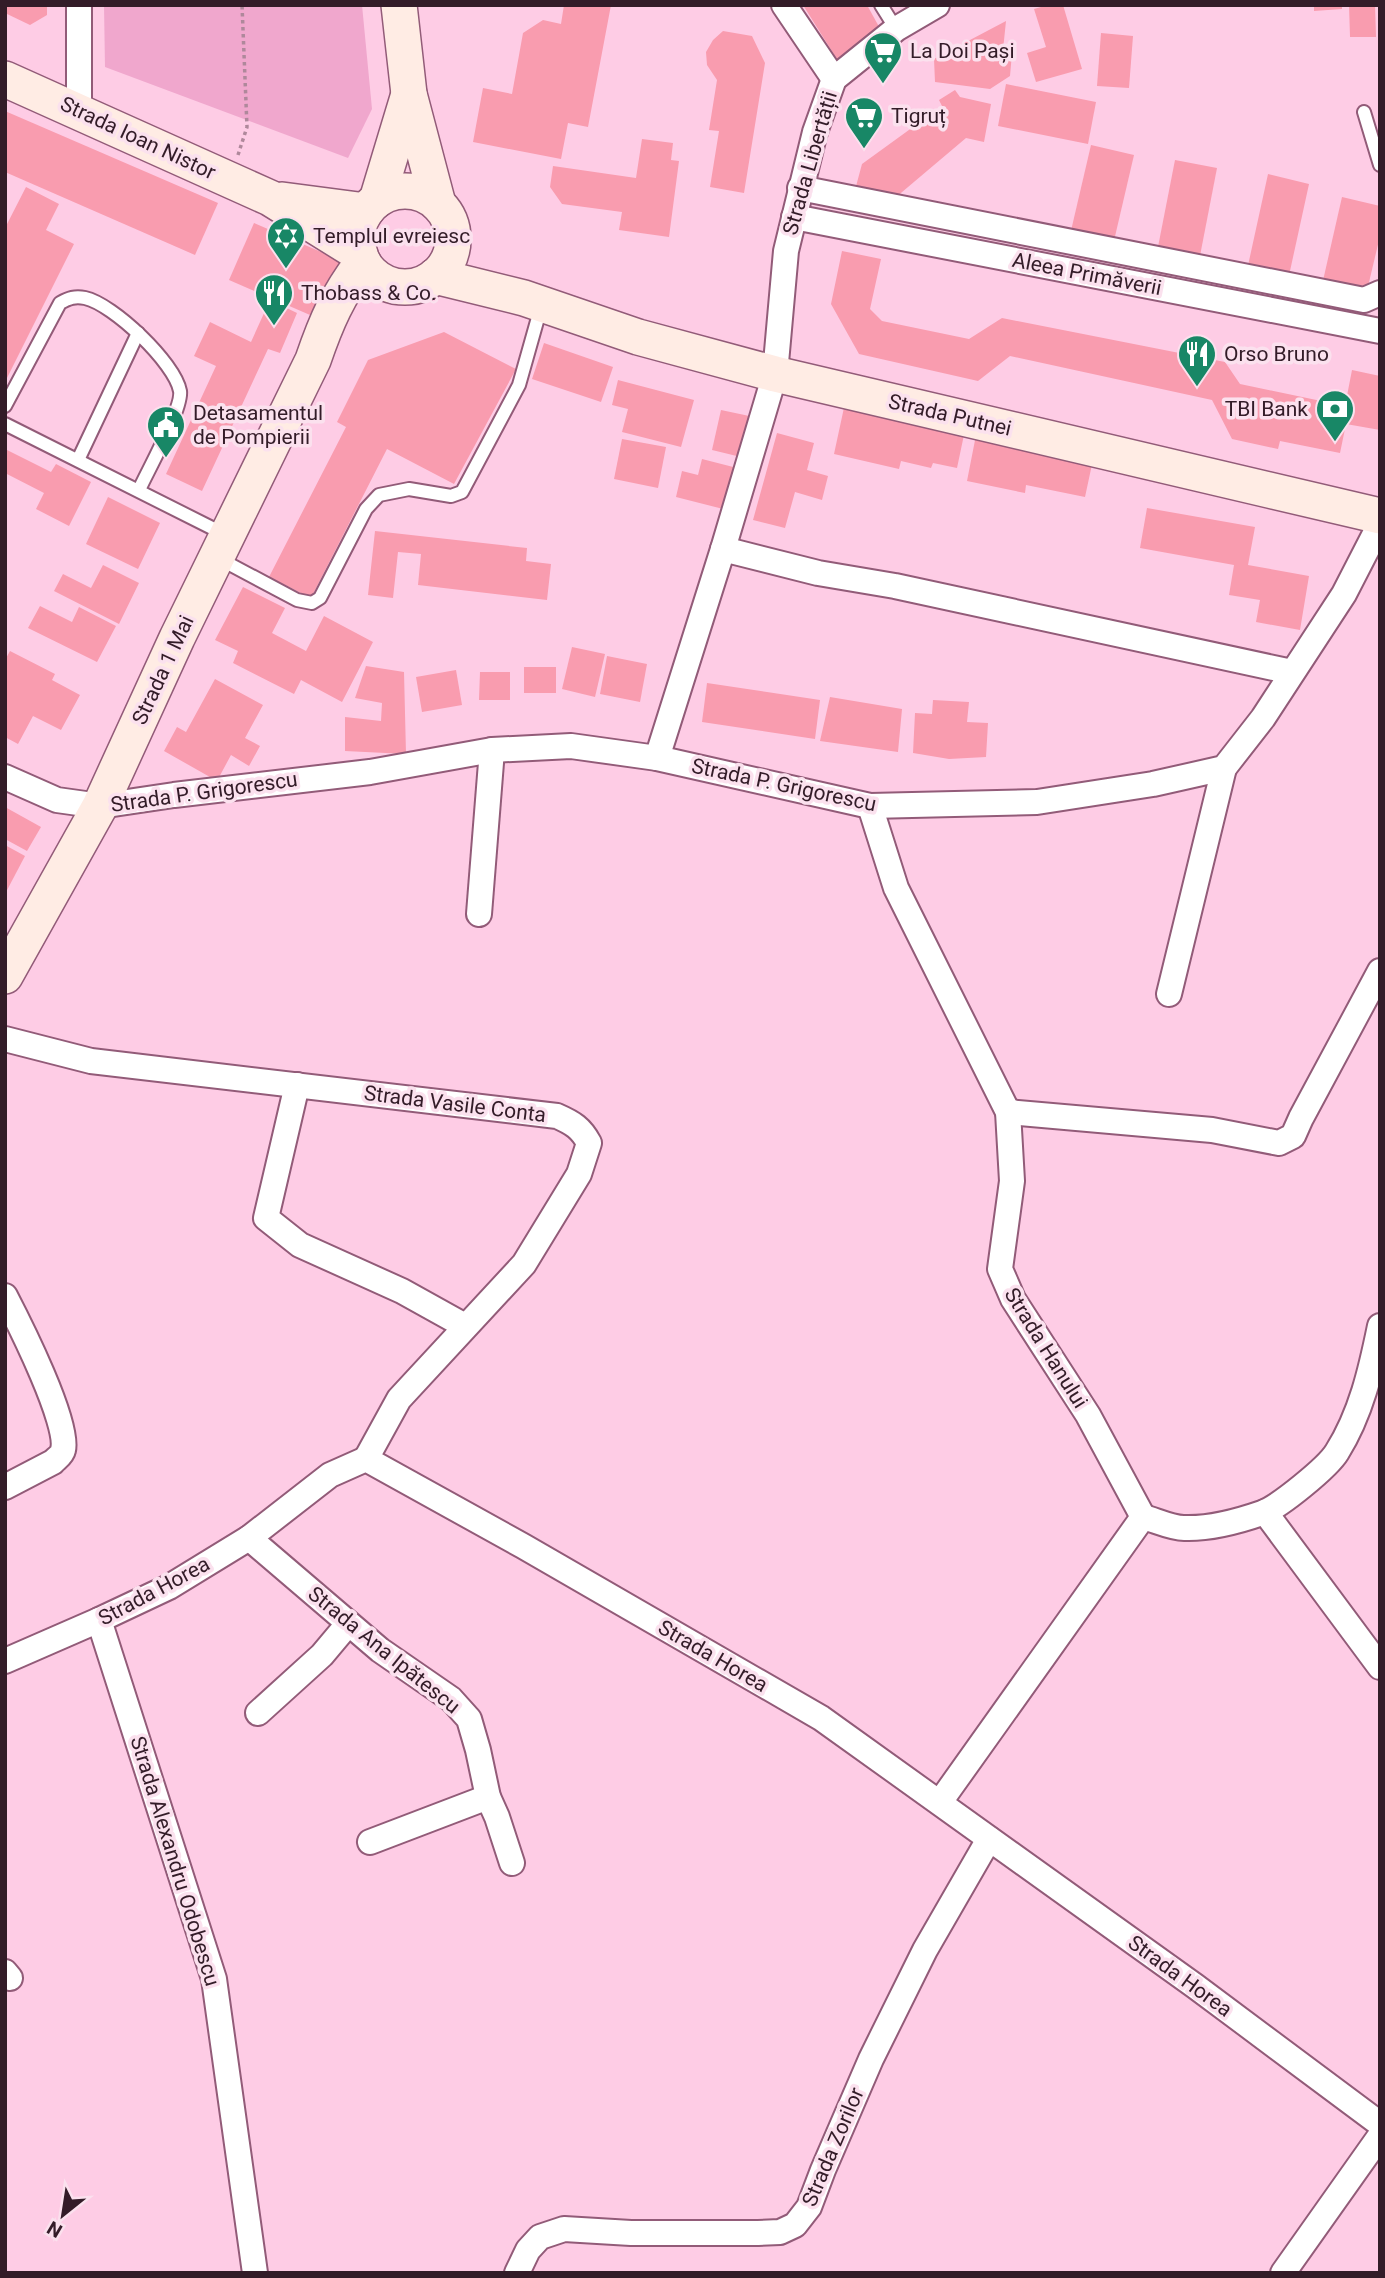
<svg xmlns="http://www.w3.org/2000/svg" width="1385" height="2278" font-family="Roboto,sans-serif">
	<rect width="100%" height="100%" fill="#fecce5"/>
	<path fill="#f0a7cd" d="M 104,5 L 362,5 L 372,109 L 348,158 L 105,67 Z"/>
	<g fill="#f99caf">
		<path d="M 5,5 L 47,5 L 47,15 L 30,25 L 5,13 Z"/>
		<path d="M 564,5 L 611,5 L 588,127 L 568,123 L 561,159 L 473,142 L 483,88 L 512,94 L 523,33 L 543,20 L 561,24 Z"/>
		<path d="M 803,5 L 867,5 L 883,34 L 838,61 Z"/>
		<path d="M 1048,5 L 1063,5 L 1082,69 L 1036,82 L 1027,53 L 1046,47 L 1034,9 Z"/>
		<path d="M 1314,5 L 1342,5 L 1342,9 L 1314,11 Z"/>
		<path d="M 1349,5 L 1375,5 L 1376,37 L 1350,37 Z"/>
		<path d="M 1006,21 L 1003,50 L 1012,53 L 1010,76 L 990,89 L 935,82 L 934,59 Z"/>
		<path d="M 723,31 L 752,36 L 765,63 L 744,193 L 710,187 L 719,131 L 709,130 L 717,80 L 707,65 L 706,52 L 713,40 Z"/>
		<path d="M 1101,33 L 1133,36 L 1129,88 L 1097,86 Z"/>
		<path d="M 1006,84 L 1096,102 L 1088,144 L 998,126 Z"/>
		<path d="M 955,90 L 960,97 L 991,104 L 984,142 L 966,138 L 895,198 L 855,190 L 862,164 L 942,106 L 939,100 Z"/>
		<path d="M 5,111 L 218,203 L 195,255 L 5,172 Z"/>
		<path d="M 642,139 L 673,143 L 671,160 L 679,161 L 669,237 L 619,230 L 622,212 L 562,204 L 550,187 L 553,166 L 636,178 Z"/>
		<path d="M 1091,145 L 1134,155 L 1113,245 L 1070,235 Z"/>
		<path d="M 1175,160 L 1217,168 L 1199,261 L 1157,252 Z"/>
		<path d="M 1268,174 L 1309,184 L 1288,280 L 1247,270 Z"/>
		<path d="M 26,187 L 59,204 L 46,230 L 74,244 L 5,382 L 5,228 Z"/>
		<path d="M 1342,197 L 1380,206 L 1380,236 L 1366,295 L 1322,285 Z"/>
		<path d="M 254,223 L 342,261 L 317,318 L 229,280 Z"/>
		<path d="M 842,251 L 881,259 L 870,309 L 882,321 L 969,339 L 1002,318 L 1225,362 L 1240,384 L 1345,406 L 1352,370 L 1380,376 L 1380,430 L 1346,424 L 1340,453 L 1280,441 L 1278,449 L 1232,439 L 1212,400 L 1010,356 L 978,381 L 859,354 L 831,304 Z"/>
		<path d="M 270,300 L 297,313 L 280,353 L 268,349 L 202,491 L 166,474 L 216,366 L 194,356 L 210,322 L 251,342 Z"/>
		<path d="M 444,332 L 516,369 L 454,484 L 387,449 L 311,598 L 269,577 L 346,427 L 337,422 L 368,360 Z"/>
		<path d="M 544,343 L 613,367 L 601,402 L 532,379 Z"/>
		<path d="M 618,380 L 694,400 L 681,447 L 622,432 L 628,409 L 612,405 Z"/>
		<path d="M 845,403 L 965,430 L 957,468 L 933,463 L 931,468 L 901,461 L 899,469 L 834,454 Z"/>
		<path d="M 721,410 L 754,417 L 745,458 L 712,450 Z"/>
		<path d="M 977,430 L 1094,455 L 1085,497 L 1026,485 L 1025,493 L 967,481 Z"/>
		<path d="M 777,433 L 814,443 L 807,470 L 828,476 L 822,500 L 795,492 L 785,528 L 753,520 Z"/>
		<path d="M 622,439 L 666,447 L 658,488 L 614,479 Z"/>
		<path d="M 5,449 L 51,472 L 56,464 L 91,482 L 69,526 L 36,509 L 44,493 L 5,473 Z"/>
		<path d="M 702,459 L 741,469 L 731,511 L 676,497 L 682,471 L 698,475 Z"/>
		<path d="M 108,497 L 160,523 L 138,569 L 86,544 Z"/>
		<path d="M 1147,508 L 1255,527 L 1248,565 L 1309,576 L 1300,630 L 1256,622 L 1260,600 L 1229,595 L 1234,565 L 1140,548 Z"/>
		<path d="M 375,531 L 527,548 L 526,561 L 551,564 L 547,600 L 418,585 L 421,554 L 398,552 L 393,598 L 368,595 Z"/>
		<path d="M 103,565 L 139,583 L 119,624 L 54,591 L 63,574 L 91,588 Z"/>
		<path d="M 243,587 L 285,608 L 272,633 L 306,651 L 324,616 L 373,642 L 342,702 L 301,680 L 294,694 L 233,663 L 238,651 L 215,640 Z"/>
		<path d="M 40,606 L 72,622 L 79,607 L 116,626 L 97,662 L 28,628 Z"/>
		<path d="M 572,647 L 605,654 L 595,697 L 562,689 Z"/>
		<path d="M 10,651 L 55,674 L 52,680 L 80,695 L 61,730 L 33,716 L 18,744 L 5,737 L 5,660 Z"/>
		<path d="M 607,656 L 647,664 L 640,702 L 600,694 Z"/>
		<path d="M 366,666 L 404,672 L 406,754 L 345,751 L 345,717 L 381,721 L 382,703 L 355,698 Z"/>
		<rect x="524" y="667" width="32" height="26"/>
		<path d="M 456,670 L 462,705 L 422,712 L 416,677 Z"/>
		<path d="M 480,672 L 510,672 L 510,700 L 479,700 Z"/>
		<path d="M 215,679 L 263,705 L 245,738 L 260,746 L 249,766 L 231,755 L 217,781 L 164,751 L 177,727 L 186,732 Z"/>
		<path d="M 707,683 L 820,700 L 815,739 L 702,722 Z"/>
		<path d="M 830,697 L 902,709 L 898,752 L 820,741 Z"/>
		<path d="M 933,700 L 969,702 L 967,722 L 988,723 L 986,757 L 949,759 L 913,753 L 915,713 L 932,714 Z"/>
		<path d="M 5,807 L 41,827 L 27,851 L 5,839 Z"/>
		<path d="M 5,845 L 25,856 L 5,894 Z"/>
	</g>
	<g fill="none" stroke-linecap="round" stroke-linejoin="round">
		<defs>
			<g id="lane">
				<path d="M 881,5 L 896,29"/>
				<path d="M 1364,112 L 1380,165"/>
				<path d="M 5,406 L 60,303 C 69,298 75,296 85,298 C 113,304 175,363 180,391 C 183,408 147,472 139,490"/>
				<path d="M 5,424 L 224,534"/>
				<path d="M 78,460 L 138,333"/>
				<path d="M 218,558 L 297,600 L 312,603 L 320,598 L 366,509 L 379,495 L 409,489 L 451,496 L 462,492 L 519,385 L 541,307"/>
			</g>
			<g id="street">
				<path d="M 79,5 L 79,111"/>
				<path d="M 784,5 L 834,79"/>
				<path d="M 800,188 L 1364,300 L 1380,293"/>
				<path d="M 794,217 L 1380,331"/>
				<path d="M 723,549 L 818,573 L 895,586 L 1292,672"/>
				<path d="M 657,758 L 723,549 L 775,374 L 786,251 L 815,132 L 834,79 L 896,29 L 937,5"/>
				<path d="M 5,777 L 57,800 L 100,806 L 174,795 L 370,772 L 492,750 L 571,746 L 657,758 L 870,806 L 1037,802 L 1153,784 L 1224,768 L 1263,718 L 1344,594 L 1380,524"/>
				<path d="M 870,806 L 896,888 L 1008,1112 L 1012,1181 L 1000,1269 L 1013,1299 L 1088,1415 L 1143,1517 L 940,1802"/>
				<path d="M 479,914 L 492,750"/>
				<path d="M 1169,994 L 1224,768"/>
				<path d="M 5,1039 L 91,1061 L 557,1116 C 573,1123 581,1128 589,1143 L 579,1174 L 524,1264 L 399,1399 L 366,1459"/>
				<path d="M 297,1085 L 266,1218 L 300,1245 L 402,1291 L 465,1326"/>
				<path d="M 1008,1112 L 1212,1130 L 1279,1143 L 1293,1136 L 1301,1118 L 1380,971"/>
				<path d="M 5,1296 C 19,1323 70,1424 63,1450 C 62,1455 57,1458 53,1462 L 5,1487"/>
				<path d="M 1265,1512 L 1380,1667"/>
				<path d="M 1143,1517 C 1155,1520 1171,1528 1184,1528 C 1209,1529 1239,1521 1262,1513 C 1279,1507 1328,1467 1337,1452 C 1361,1414 1371,1370 1380,1326"/>
				<path d="M 249,1538 L 380,1650 L 451,1699 L 469,1719 L 478,1750 L 488,1797 L 497,1817 L 512,1863"/>
				<path d="M 99,1620 L 214,1979 L 255,2273"/>
				<path d="M 5,1661 L 99,1620 L 169,1587 L 249,1538 L 330,1475 L 366,1459 L 523,1546 L 821,1718 L 1195,1986 L 1380,2124"/>
				<path d="M 258,1713 L 322,1655 L 348,1624"/>
				<path d="M 370,1842 L 488,1797"/>
				<path d="M 5,1972 L 10,1978"/>
				<path d="M 517,2273 L 528,2250 L 540,2237 L 564,2229 L 631,2233 L 758,2233 L 780,2232 L 795,2225 L 809,2207 L 823,2170 L 871,2059 L 925,1950 L 989,1839"/>
				<path d="M 1283,2273 L 1380,2136"/>
			</g>
			<g id="secondary">
				<path d="M 399,5 L 409,94 L 438,204"/>
				<path d="M 5,79 L 270,198 L 360,254"/>
				<circle cx="405" cy="239" r="48"/>
				<path d="M 282,200 L 366,211"/>
				<path d="M 377,200 L 409,94"/>
				<path d="M 435,276 L 524,298 L 638,337 L 775,374 L 1380,516"/>
				<path d="M 5,976 L 100,806 L 177,638 L 313,360 C 326,322 338,294 363,262"/>
			</g>
		</defs>
		<use href="#lane" stroke="#925b78" stroke-width="16"/>
		<use href="#street" stroke="#925b78" stroke-width="28"/>
		<use href="#secondary" stroke="#925b78" stroke-width="38"/>
		<path stroke="#af889b" stroke-width="3.5" stroke-dasharray="3.5 3.5" stroke-linecap="butt" d="M 238,155 L 247,127 L 242,5"/>
		<use href="#lane" stroke="#fff" stroke-width="12"/>
		<use href="#street" stroke="#fff" stroke-width="24"/>
		<use href="#secondary" stroke="#ffece4" stroke-width="35"/>
	</g>
	<defs>
		<symbol id="supermarket-pin" viewBox="-11 -11 22 30"><path d="M0 17L-7.5 6A9.5 9.5 0 1 1 7.5 6Z" fill="#188766" stroke="#fbe1ee"/><path d="M-6-5.5h2.5l.6 2H6L4.5 2H-2.5L-4.4-4H-6ZM-1.5 3.2a1.3 1.3 0 1 0 .1 0ZM3 3.2a1.3 1.3 0 1 0 .1 0Z" fill="#fff"/></symbol>
		<symbol id="synagogue-pin" viewBox="-11 -11 22 30"><path d="M0 17L-7.5 6A9.5 9.5 0 1 1 7.5 6Z" fill="#188766" stroke="#fbe1ee"/><path d="M0-6.5L5.6 3.2H-5.6ZM0 6.5L5.6-3.2H-5.6Z" fill="#fff"/></symbol>
		<symbol id="restaurant-pin" viewBox="-11 -11 22 30"><path d="M0 17L-7.5 6A9.5 9.5 0 1 1 7.5 6Z" fill="#188766" stroke="#fbe1ee"/><path d="M-5-6h1v4h1v-4h1v4h1v-4h1v5L-1.5 .5V6h-2V.5L-5-1ZM5-6V6H3V1.5H1.5Q1.5-4 5-6Z" fill="#fff"/></symbol>
		<symbol id="bank-pin" viewBox="-11 -11 22 30"><path d="M0 17L-7.5 6A9.5 9.5 0 1 1 7.5 6Z" fill="#188766" stroke="#fbe1ee"/><path d="M-6-4H6V4H-6ZM0-2.3a2.3 2.3 0 1 0 0 4.6a2.3 2.3 0 1 0 0-4.6Z" fill="#fff"/></symbol>
		<symbol id="civic-pin" viewBox="-11 -11 22 30"><path d="M0 17L-7.5 6A9.5 9.5 0 1 1 7.5 6Z" fill="#188766" stroke="#fbe1ee"/><path d="M-.6-6.5H3V-4.5H.6V-3L4-1V1h2V6H-6V1h2V-1L-.6-3ZM-1.2 2.5V6h2.4V2.5Z" fill="#fff"/></symbol>
	</defs>
	<g fill-rule="evenodd">
		<use href="#supermarket-pin" x="861" y="29" width="44" height="60"/>
		<use href="#supermarket-pin" x="842" y="94" width="44" height="60"/>
		<use href="#synagogue-pin" x="264" y="214" width="44" height="60"/>
		<use href="#restaurant-pin" x="252" y="271" width="44" height="60"/>
		<use href="#restaurant-pin" x="1175" y="332" width="44" height="60"/>
		<use href="#bank-pin" x="1313" y="387" width="44" height="60"/>
		<use href="#civic-pin" x="144" y="403" width="44" height="60"/>
	</g>
	<g text-anchor="middle" dominant-baseline="central" stroke-width="7" stroke-linejoin="round" paint-order="stroke">
		<g font-size="21" fill="#331c28" stroke="#fbe1ee" text-anchor="start">
			<text x="910" y="51">La Doi Pași</text>
			<text x="891" y="116">Tigruț</text>
			<text x="313" y="236">Templul evreiesc</text>
			<text x="301" y="293">Thobass &amp; Co.</text>
			<text x="1224" y="354">Orso Bruno</text>
			<text x="1308" y="409" text-anchor="end">TBI Bank</text>
			<text x="193" y="413">Detasamentul<tspan x="193" dy="24">de Pompierii</tspan></text>
		</g>
		<g font-size="21" fill="#331c28" stroke="#fbe1ee">
			<text transform="translate(138 138) rotate(25)">Strada Ioan Nistor</text>
			<text transform="translate(810 163) rotate(-74)">Strada Libertății</text>
			<text transform="translate(1087 274) rotate(11)">Aleea Primăverii</text>
			<text transform="translate(950 415) rotate(13)">Strada Putnei</text>
			<text transform="translate(163 670) rotate(-65)">Strada 1 Mai</text>
			<text transform="translate(784 785) rotate(12)">Strada P. Grigorescu</text>
			<text transform="translate(204 792) rotate(-8)">Strada P. Grigorescu</text>
			<text transform="translate(455 1104) rotate(7)">Strada Vasile Conta</text>
			<text transform="translate(1046 1348) rotate(58)">Strada Hanului</text>
			<text transform="translate(154 1591) rotate(-28)">Strada Horea</text>
			<text transform="translate(384 1650) rotate(39)">Strada Ana Ipătescu</text>
			<text transform="translate(713 1656) rotate(30)">Strada Horea</text>
			<text transform="translate(175 1861) rotate(73)">Strada Alexandru Odobescu</text>
			<text transform="translate(1180 1976) rotate(36)">Strada Horea</text>
			<text transform="translate(833 2147) rotate(-67)">Strada Zorilor</text>
		</g>
	</g>
	<rect width="1385" height="2278" fill="none" stroke="#331c28" stroke-width="14"/>
	<g transform="translate(63 2215) rotate(210)" stroke="#fbe1ee" stroke-width="5" paint-order="stroke">
	<path d="M0-5L12 26L0 18L-12 26Z" fill="#331c28"/>
	<text y="-10" font-size="19" font-weight="bold" text-anchor="middle" fill="#331c28">N</text>
	</g>
</svg>
